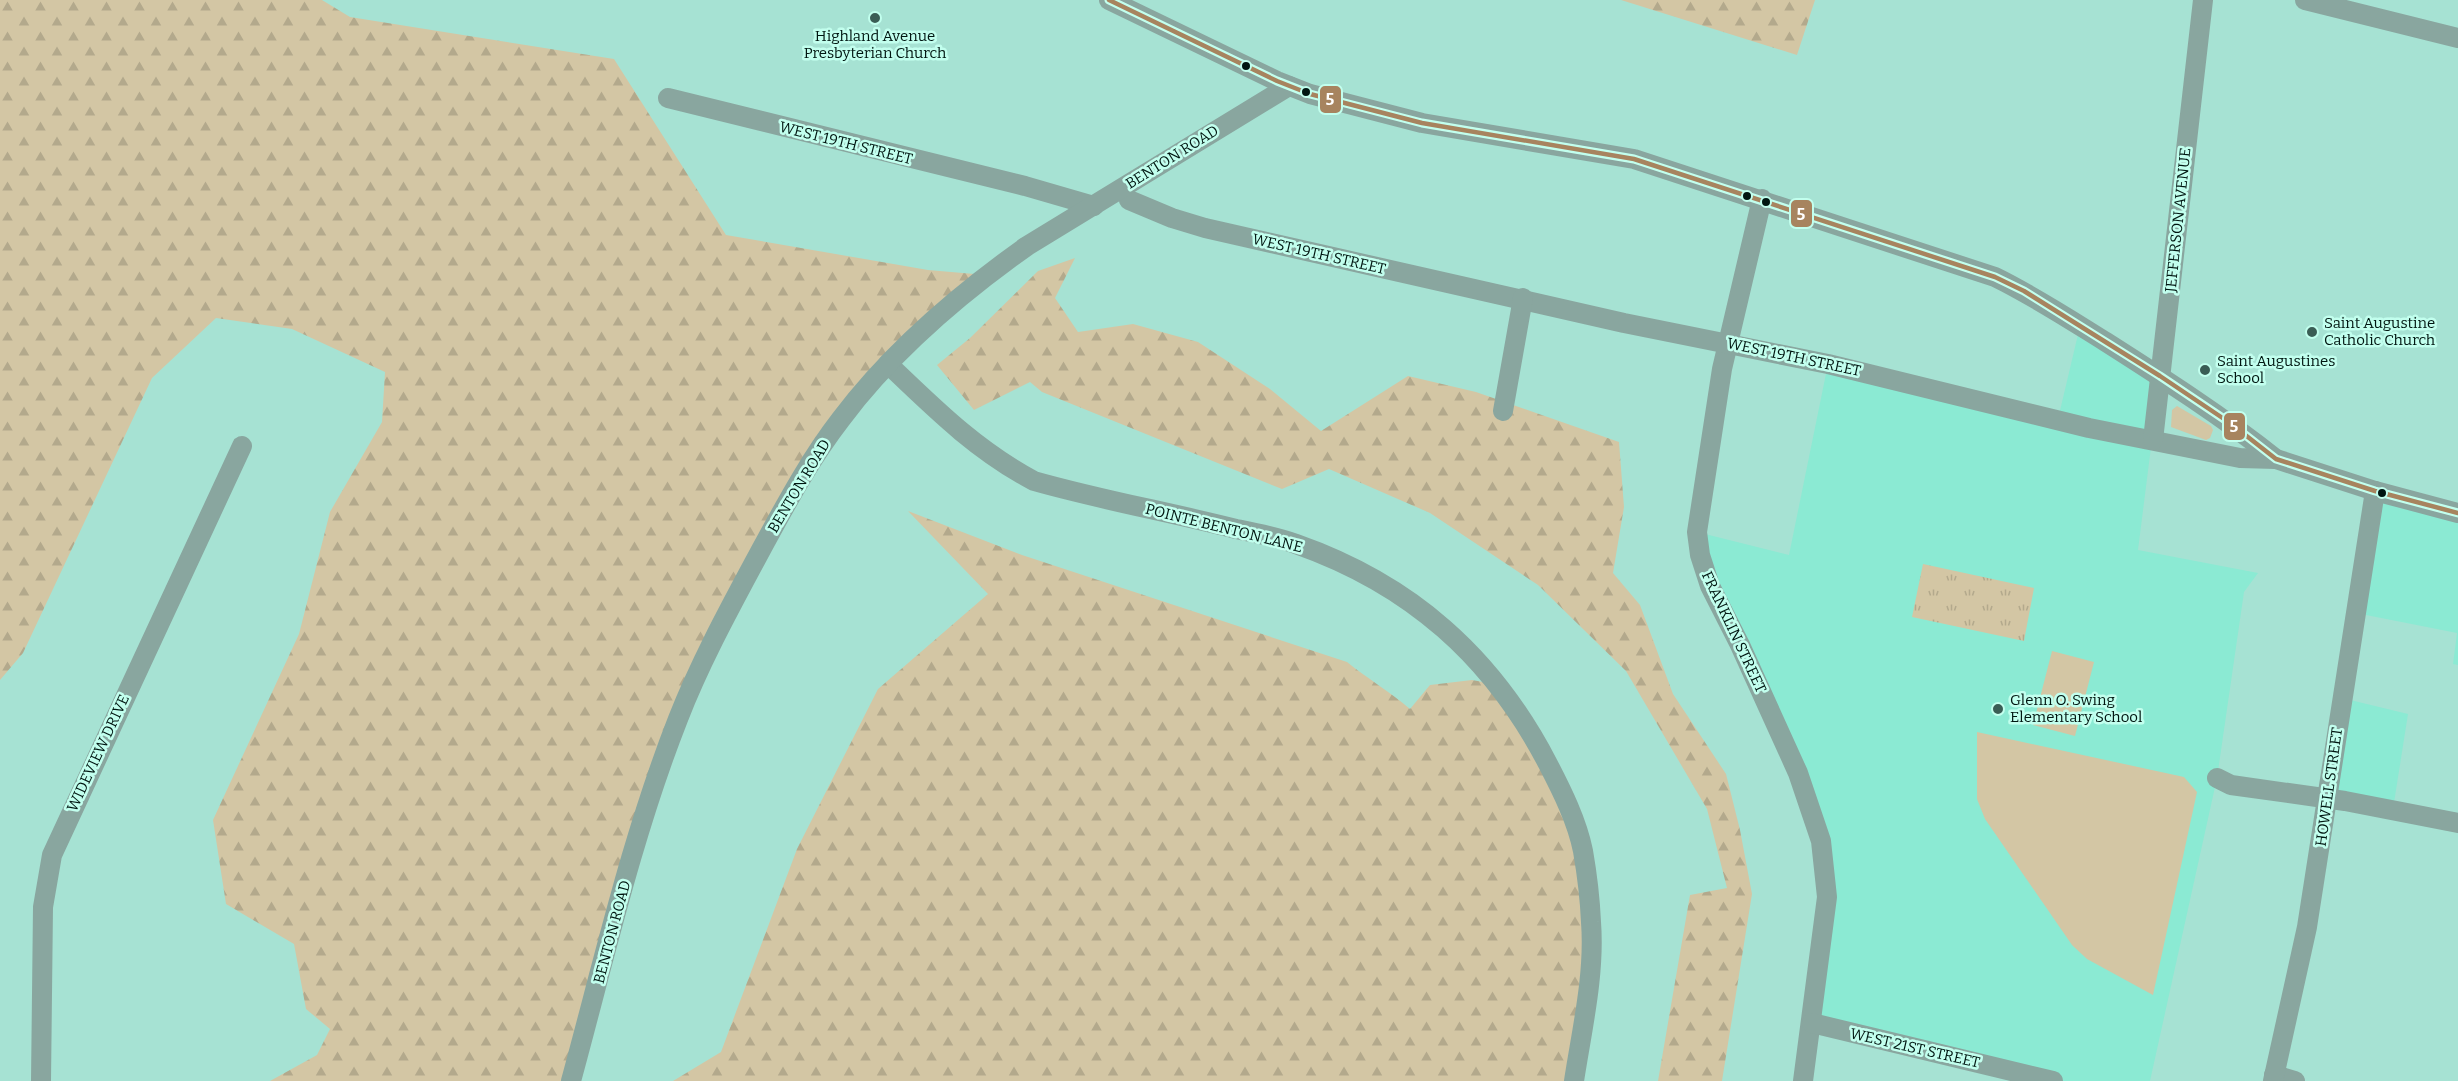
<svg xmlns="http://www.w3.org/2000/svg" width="2458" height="1081" font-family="Bitter,serif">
	<defs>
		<pattern id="forest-firs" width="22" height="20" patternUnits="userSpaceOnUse" patternTransform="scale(1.5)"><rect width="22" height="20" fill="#d3c6a4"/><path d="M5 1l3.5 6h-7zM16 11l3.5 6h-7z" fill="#b3a98c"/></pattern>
		<pattern id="park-tufts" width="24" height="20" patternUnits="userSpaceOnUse" patternTransform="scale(1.5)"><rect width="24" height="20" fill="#d3c6a4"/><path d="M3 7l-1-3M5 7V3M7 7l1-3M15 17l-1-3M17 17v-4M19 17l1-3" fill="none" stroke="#b3a98c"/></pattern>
	</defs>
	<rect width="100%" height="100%" fill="#a6e2d3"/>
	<g fill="#8bead3">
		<path d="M 2080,326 L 2160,376 L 2138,550 L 2258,573 L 2244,592 L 2217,778 L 2150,1081 L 2053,1081 L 1812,1023 L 1826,869 L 1697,532 L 1789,555 L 1828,364 L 2058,419 Z"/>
		<path d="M 2375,491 L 2458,513 L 2458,665 L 2453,664 L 2457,633 L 2356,613 Z"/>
		<path d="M 2342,698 L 2408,714 L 2393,809 L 2345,801 L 2329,776 Z"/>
	</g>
	<g fill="#d3c6a4">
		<path d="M 2177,406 L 2211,426 L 2213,430 L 2210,438 L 2206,440 L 2171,427 L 2172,410 Z"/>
		<path d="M 2052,651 L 2094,662 L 2075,736 L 2033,725 Z"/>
		<path d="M 1977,732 L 2184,777 L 2197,792 L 2153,995 L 2087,959 L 2072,945 L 1985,819 L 1977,799 Z"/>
	</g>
	<g fill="url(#forest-firs)">
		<path d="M 0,0 L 322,0 L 350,17 L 614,59 L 726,235 L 928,270 L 986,275 L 841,418 L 678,719 L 571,1081 L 270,1081 L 317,1055 L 330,1029 L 306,1009 L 294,944 L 226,904 L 213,820 L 299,634 L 330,512 L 382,422 L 385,372 L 292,329 L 216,318 L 152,378 L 23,653 L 0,680 Z"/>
		<path d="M 1621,0 L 1815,0 L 1797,55 Z"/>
		<path d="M 1075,258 L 1055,298 L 1078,332 L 1133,324 L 1198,342 L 1270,389 L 1321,431 L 1408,376 L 1476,392 L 1619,442 L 1624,507 L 1613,573 L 1640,605 L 1673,694 L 1726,774 L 1740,830 L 1752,894 L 1722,1081 L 1658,1081 L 1690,895 L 1727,888 L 1707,809 L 1626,671 L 1538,585 L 1430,513 L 1329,469 L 1282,489 L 1042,392 L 1030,382 L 974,410 L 937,365 L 970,338 L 1038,271 Z"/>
		<path d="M 908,511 L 1022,555 L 1347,662 C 1368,679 1389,691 1410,709 L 1430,685 L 1472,680 L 1500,685 L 1558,784 L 1592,924 L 1574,1081 L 673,1081 L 721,1052 L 797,849 L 878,689 L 988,594 Z"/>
	</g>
	<path fill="url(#park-tufts)" d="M 1923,564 L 2034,588 L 2024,641 L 1912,617 Z"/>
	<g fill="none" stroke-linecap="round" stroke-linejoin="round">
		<g stroke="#89a69f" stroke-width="20">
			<path d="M 1109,0 L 1277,81 L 1310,94 L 1422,123 L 1634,159 L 1995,277 C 2034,296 2069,319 2106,342 C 2164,379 2222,416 2276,459"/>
			<path d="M 2305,0 L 2458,38"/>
			<path d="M 668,98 L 1025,186 L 1094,206"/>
			<path d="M 1762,199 L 1722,369 L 1697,532 L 1700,555 L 1710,586 L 1740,645 L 1798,773 L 1821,841 L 1827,897 L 1803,1081"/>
			<path d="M 1129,200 L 1172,218 L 1205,228 L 1624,323 L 1828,364 L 2089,428 L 2240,458 L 2276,459 L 2375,491 L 2458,513"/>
			<path d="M 888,364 C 935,409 976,450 1034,481 C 1101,500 1169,512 1236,529 C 1256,533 1277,537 1296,544 C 1410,584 1492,656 1548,764 C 1562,791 1577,821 1583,851 C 1587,874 1590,899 1591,922 C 1595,974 1582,1029 1574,1081"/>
			<path d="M 1503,411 L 1523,298"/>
			<path d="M 2153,440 L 2203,0"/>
			<path d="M 2217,778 L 2231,785 L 2345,801 L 2458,823"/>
			<path d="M 1812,1023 L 2053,1081"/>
			<path d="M 2274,1075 L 2295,1081"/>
			<path d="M 41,1081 L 43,907 L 52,855 L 242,446"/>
			<path d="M 571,1081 C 604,960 632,836 678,719 C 701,660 732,604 762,548 C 786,504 810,459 841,419 C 892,351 958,295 1027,246 L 1289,86"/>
			<path d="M 2273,1081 L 2307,927 L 2375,491"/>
		</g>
		<defs>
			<path id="bus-1" d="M 1109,0 L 1277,81 L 1310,94 L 1422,123 L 1634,159 L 1995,277 L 2024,291 L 2160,376 L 2230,423 L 2276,459 L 2375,491 L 2458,513"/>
		</defs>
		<use href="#bus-1" stroke="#c2ffee" stroke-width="9"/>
		<use href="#bus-1" stroke="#a7845f" stroke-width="4.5"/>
	</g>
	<g fill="#3a5d55" stroke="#c2ffee" stroke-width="2">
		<circle cx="875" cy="18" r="6"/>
		<circle cx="2312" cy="332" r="6"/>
		<circle cx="2205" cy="370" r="6"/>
		<circle cx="1998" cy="709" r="6"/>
	</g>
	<g fill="#001611" stroke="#c2ffee" stroke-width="2">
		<circle cx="1246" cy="66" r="5"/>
		<circle cx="1306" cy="92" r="5"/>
		<circle cx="1747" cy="196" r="5"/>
		<circle cx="1766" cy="202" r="5"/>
		<circle cx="2382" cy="493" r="5"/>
	</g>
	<g text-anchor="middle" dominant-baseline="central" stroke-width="5" stroke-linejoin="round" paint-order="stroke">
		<g font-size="15" fill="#001611" stroke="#c2ffee" text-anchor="start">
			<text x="875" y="36" text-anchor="middle">Highland Avenue<tspan x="875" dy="17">Presbyterian Church</tspan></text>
			<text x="2324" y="323">Saint Augustine<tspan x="2324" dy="17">Catholic Church</tspan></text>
			<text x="2217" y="361">Saint Augustines<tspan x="2217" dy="17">School</tspan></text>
			<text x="2010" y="700">Glenn O. Swing<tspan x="2010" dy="17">Elementary School</tspan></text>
		</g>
		<g font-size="15" fill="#001611" stroke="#c2ffee">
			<text transform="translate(846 143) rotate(14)">WEST 19TH STREET</text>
			<text transform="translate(1172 157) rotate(-32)">BENTON ROAD</text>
			<text transform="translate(2178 220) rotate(-84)">JEFFERSON AVENUE</text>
			<text transform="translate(1319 254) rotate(13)">WEST 19TH STREET</text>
			<text transform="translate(1794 357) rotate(12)">WEST 19TH STREET</text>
			<text transform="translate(799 486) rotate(-59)">BENTON ROAD</text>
			<text transform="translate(1224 528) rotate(14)">POINTE BENTON LANE</text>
			<text transform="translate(1734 632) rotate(65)">FRANKLIN STREET</text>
			<text transform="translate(98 753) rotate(-65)">WIDEVIEW DRIVE</text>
			<text transform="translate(2329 787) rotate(-82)">HOWELL STREET</text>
			<text transform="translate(612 932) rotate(-75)">BENTON ROAD</text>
			<text transform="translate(1915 1048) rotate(13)">WEST 21ST STREET</text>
		</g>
	</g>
	<g stroke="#c2ffee" stroke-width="2">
		<rect x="1319" y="85" width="23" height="29" rx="6" fill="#a7845f"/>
		<rect x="1790" y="199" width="23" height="29" rx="6" fill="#a7845f"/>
		<rect x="2223" y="412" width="23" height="29" rx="6" fill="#a7845f"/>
	</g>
	<g font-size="16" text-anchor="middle" font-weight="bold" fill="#fff">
		<text x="1330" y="105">5</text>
		<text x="1801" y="220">5</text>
		<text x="2234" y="432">5</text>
	</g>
</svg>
